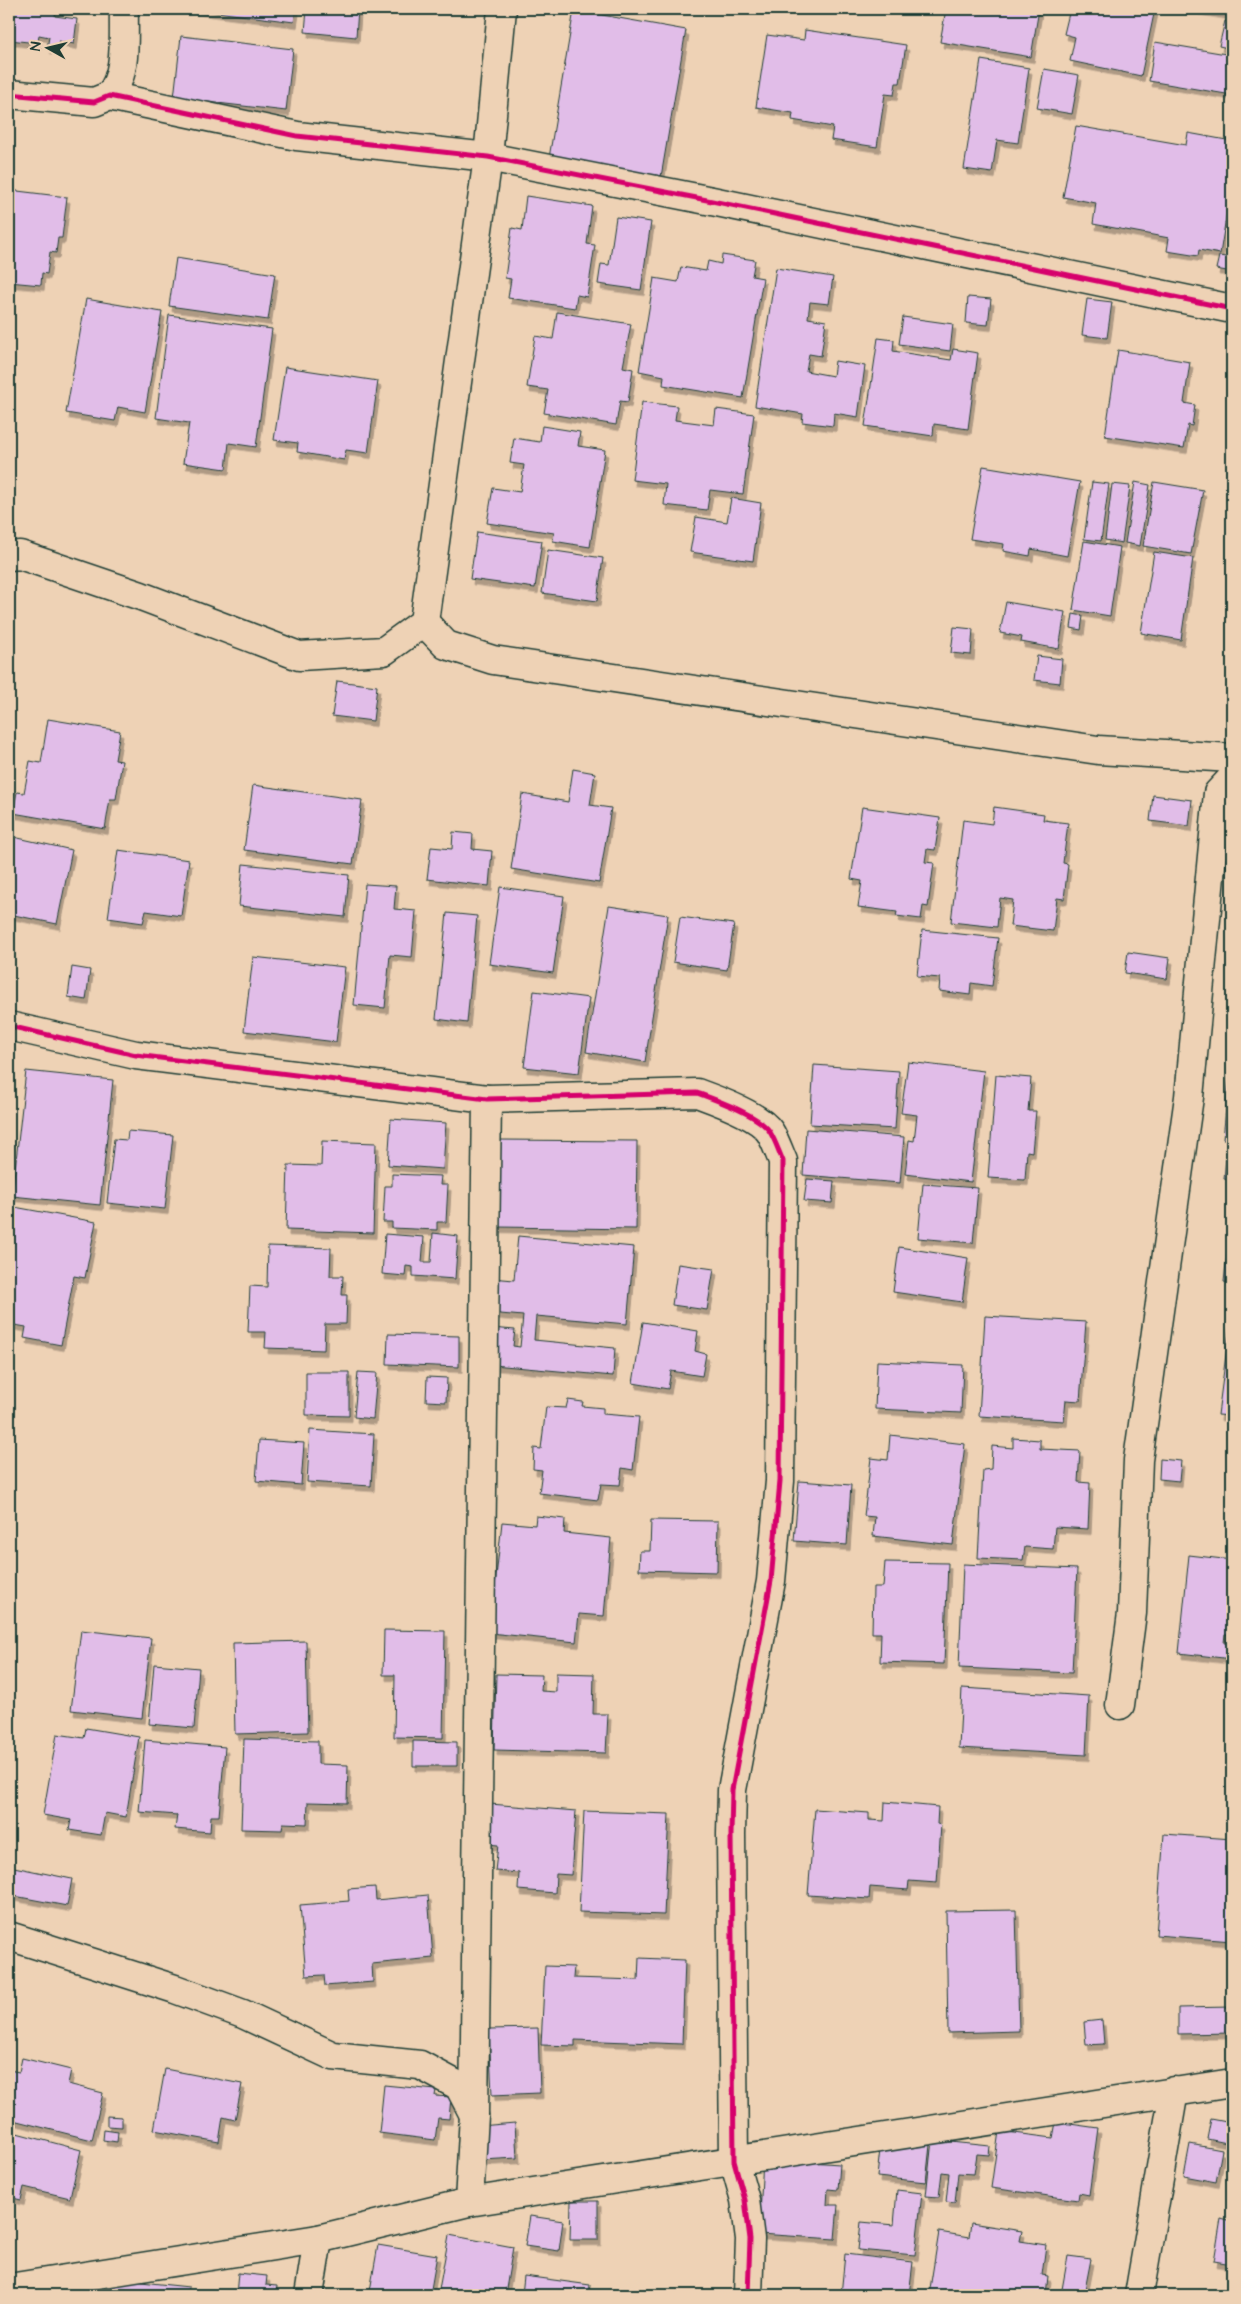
<svg xmlns="http://www.w3.org/2000/svg" width="1241" height="2304" font-family="'Architects Daughter',sans-serif">
	<defs>
		<filter id="shadow"><feDropShadow dx="3" dy="5.5" stdDeviation="0" flood-color="#0004"/></filter>
	</defs>
	<rect width="100%" height="100%" fill="#eed2b5"/>
	<filter id="ink" filterUnits="userSpaceOnUse"><feTurbulence type="fractalNoise" baseFrequency=".02" numOctaves="2"/><feDisplacementMap in="SourceGraphic" scale="10" xChannelSelector="R" yChannelSelector="G"/><feConvolveMatrix kernelMatrix="1 2 1 2 8 2 1 2 1" color-interpolation-filters="sRGB"/></filter>
	<g filter="url(#ink)">
		<g fill="#e1bde8" stroke="#1f3d34" filter="url(#shadow)">
			<path d="M 9,9 L 56,9 L 55,16 L 77,19 L 74,44 L 59,41 L 57,49 L 47,48 L 49,37 L 39,35 L 38,43 L 9,40 Z"/>
			<path d="M 193,9 L 296,9 L 294,22 Z"/>
			<path d="M 307,9 L 358,9 L 356,37 L 305,32 Z"/>
			<path d="M 946,9 L 1039,9 L 1031,57 L 940,42 Z"/>
			<path d="M 1070,9 L 1155,9 L 1141,76 L 1070,61 L 1075,37 L 1064,34 Z"/>
			<path d="M 1196,9 L 1232,9 L 1232,15 Z"/>
			<path d="M 574,10 L 686,30 L 661,177 L 549,158 Z"/>
			<path d="M 1225,21 L 1232,22 L 1232,49 L 1219,46 Z"/>
			<path d="M 805,30 L 906,45 L 900,83 L 896,83 L 894,95 L 885,94 L 877,147 L 831,140 L 833,127 L 792,120 L 793,113 L 756,107 L 767,35 L 804,40 Z"/>
			<path d="M 181,36 L 293,49 L 286,111 L 174,98 Z"/>
			<path d="M 1155,42 L 1232,55 L 1232,95 L 1149,81 Z"/>
			<path d="M 981,60 L 1029,68 L 1018,143 L 997,140 L 992,173 L 964,169 Z"/>
			<path d="M 1044,69 L 1079,75 L 1072,114 L 1037,108 Z"/>
			<path d="M 1076,126 L 1186,145 L 1188,133 L 1232,141 L 1232,181 L 1220,254 L 1199,250 L 1198,256 L 1167,251 L 1169,238 L 1093,224 L 1096,203 L 1063,197 Z"/>
			<path d="M 9,190 L 67,197 L 62,238 L 58,238 L 56,253 L 50,252 L 47,274 L 42,273 L 41,285 L 9,282 Z"/>
			<path d="M 526,196 L 592,206 L 587,244 L 595,245 L 587,297 L 577,295 L 575,308 L 508,298 L 511,279 L 505,278 L 512,228 L 522,230 Z"/>
			<path d="M 616,217 L 651,222 L 641,290 L 598,284 L 601,264 L 609,265 Z"/>
			<path d="M 722,255 L 755,260 L 752,276 L 763,278 L 743,398 L 663,385 L 664,376 L 639,371 L 654,278 L 678,282 L 681,267 L 706,271 L 708,261 L 721,264 Z"/>
			<path d="M 1219,256 L 1232,258 L 1232,272 L 1216,269 Z"/>
			<path d="M 176,258 L 275,274 L 268,320 L 169,306 Z"/>
			<path d="M 776,268 L 833,277 L 829,304 L 810,302 L 808,318 L 826,321 L 821,356 L 809,354 L 806,371 L 833,376 L 835,361 L 865,366 L 858,417 L 834,413 L 833,426 L 802,422 L 803,414 L 755,406 Z"/>
			<path d="M 968,297 L 991,299 L 988,325 L 966,323 Z"/>
			<path d="M 86,299 L 162,312 L 145,412 L 118,407 L 115,421 L 66,413 Z"/>
			<path d="M 1087,299 L 1112,302 L 1107,338 L 1082,335 Z"/>
			<path d="M 557,312 L 631,324 L 623,367 L 633,369 L 628,402 L 620,401 L 616,425 L 544,413 L 548,390 L 527,387 L 535,336 L 553,339 Z"/>
			<path d="M 169,315 L 272,329 L 256,447 L 229,443 L 226,469 L 183,463 L 189,423 L 156,418 Z"/>
			<path d="M 903,317 L 953,324 L 950,351 L 899,344 Z"/>
			<path d="M 878,338 L 894,340 L 893,351 L 951,360 L 953,349 L 978,353 L 968,429 L 934,424 L 933,436 L 865,426 Z"/>
			<path d="M 1118,350 L 1190,362 L 1184,403 L 1195,405 L 1192,426 L 1188,425 L 1184,448 L 1105,436 Z"/>
			<path d="M 285,367 L 378,381 L 368,453 L 346,450 L 344,460 L 297,452 L 298,443 L 274,440 Z"/>
			<path d="M 642,402 L 677,406 L 675,420 L 714,425 L 716,409 L 754,414 L 743,494 L 710,490 L 707,510 L 664,505 L 666,484 L 632,480 Z"/>
			<path d="M 542,426 L 580,432 L 578,446 L 605,450 L 590,547 L 553,541 L 554,533 L 487,523 L 493,488 L 520,492 L 524,465 L 510,463 L 514,438 L 540,442 Z"/>
			<path d="M 983,466 L 1080,482 L 1067,556 L 1031,549 L 1030,556 L 1003,551 L 1004,544 L 970,539 Z"/>
			<path d="M 1092,482 L 1109,484 L 1101,541 L 1084,539 Z"/>
			<path d="M 1135,482 L 1150,485 L 1140,546 L 1125,543 Z"/>
			<path d="M 1154,482 L 1203,490 L 1191,554 L 1143,546 Z"/>
			<path d="M 1112,484 L 1130,486 L 1122,543 L 1105,540 Z"/>
			<path d="M 731,498 L 761,503 L 753,561 L 690,552 L 696,517 L 727,522 Z"/>
			<path d="M 477,532 L 542,541 L 535,588 L 470,579 Z"/>
			<path d="M 1084,541 L 1120,547 L 1110,616 L 1073,610 Z"/>
			<path d="M 548,550 L 603,558 L 597,601 L 542,593 Z"/>
			<path d="M 1154,552 L 1193,558 L 1181,640 L 1141,633 Z"/>
			<path d="M 1006,602 L 1065,612 L 1059,649 L 1021,642 L 1022,637 L 1000,633 Z"/>
			<path d="M 1073,614 L 1083,616 L 1081,630 L 1071,628 Z"/>
			<path d="M 954,627 L 973,629 L 971,655 L 951,653 Z"/>
			<path d="M 1037,656 L 1062,659 L 1060,683 L 1034,680 Z"/>
			<path d="M 337,681 L 377,686 L 373,721 L 332,716 Z"/>
			<path d="M 48,719 L 120,731 L 115,760 L 122,761 L 116,799 L 110,799 L 105,829 L 13,813 L 17,792 L 24,793 L 30,761 L 41,763 Z"/>
			<path d="M 573,769 L 595,773 L 590,805 L 611,808 L 599,883 L 511,869 L 522,794 L 568,802 Z"/>
			<path d="M 253,785 L 362,800 L 353,864 L 244,850 Z"/>
			<path d="M 1153,795 L 1192,800 L 1189,826 L 1150,821 Z"/>
			<path d="M 862,807 L 940,818 L 935,850 L 927,849 L 925,862 L 934,863 L 928,907 L 923,906 L 921,919 L 896,916 L 897,912 L 858,907 L 862,881 L 851,879 Z"/>
			<path d="M 994,807 L 1044,814 L 1043,820 L 1068,823 L 1063,863 L 1068,864 L 1064,899 L 1057,898 L 1053,931 L 1010,926 L 1013,900 L 1000,898 L 997,927 L 951,922 L 963,820 L 992,824 Z"/>
			<path d="M 453,832 L 473,834 L 472,849 L 492,851 L 489,886 L 427,879 L 431,847 L 452,849 Z"/>
			<path d="M 9,836 L 72,850 L 57,924 L 9,914 Z"/>
			<path d="M 118,850 L 189,860 L 181,916 L 146,911 L 143,923 L 108,918 Z"/>
			<path d="M 243,864 L 349,875 L 345,917 L 239,906 Z"/>
			<path d="M 365,884 L 396,886 L 394,909 L 416,911 L 412,957 L 390,955 L 385,1008 L 354,1005 Z"/>
			<path d="M 500,887 L 564,896 L 553,973 L 489,964 Z"/>
			<path d="M 609,906 L 668,915 L 645,1062 L 586,1052 Z"/>
			<path d="M 447,913 L 477,916 L 467,1023 L 436,1019 Z"/>
			<path d="M 680,917 L 734,924 L 727,970 L 673,962 Z"/>
			<path d="M 922,930 L 998,938 L 992,986 L 971,983 L 970,995 L 939,991 L 940,978 L 917,976 Z"/>
			<path d="M 1128,952 L 1170,958 L 1167,979 L 1125,973 Z"/>
			<path d="M 253,957 L 345,967 L 336,1042 L 244,1031 Z"/>
			<path d="M 72,967 L 90,970 L 86,1000 L 68,997 Z"/>
			<path d="M 534,991 L 589,998 L 579,1073 L 524,1067 Z"/>
			<path d="M 1232,1046 L 1232,1139 L 1223,1139 Z"/>
			<path d="M 908,1062 L 984,1071 L 971,1182 L 905,1174 L 909,1140 L 914,1141 L 917,1115 L 901,1113 Z"/>
			<path d="M 814,1065 L 899,1071 L 895,1129 L 810,1124 Z"/>
			<path d="M 26,1071 L 113,1080 L 100,1205 L 12,1196 Z"/>
			<path d="M 996,1075 L 1031,1078 L 1028,1111 L 1036,1111 L 1032,1152 L 1027,1151 L 1025,1180 L 988,1178 Z"/>
			<path d="M 391,1119 L 446,1123 L 443,1169 L 388,1165 Z"/>
			<path d="M 806,1129 L 904,1137 L 900,1183 L 803,1175 Z"/>
			<path d="M 128,1131 L 173,1135 L 165,1209 L 107,1203 L 114,1139 L 127,1140 Z"/>
			<path d="M 498,1140 L 637,1141 L 636,1229 L 498,1227 Z"/>
			<path d="M 322,1141 L 376,1143 L 373,1233 L 286,1230 L 288,1165 L 321,1166 Z"/>
			<path d="M 1226,1158 L 1232,1159 L 1232,1180 L 1224,1179 Z"/>
			<path d="M 392,1174 L 441,1176 L 440,1185 L 448,1185 L 446,1222 L 437,1222 L 437,1230 L 392,1228 L 392,1222 L 383,1222 L 385,1186 L 392,1186 Z"/>
			<path d="M 807,1179 L 834,1181 L 832,1203 L 804,1201 Z"/>
			<path d="M 923,1184 L 978,1188 L 973,1243 L 918,1238 Z"/>
			<path d="M 9,1206 L 96,1222 L 85,1278 L 74,1276 L 61,1345 L 24,1338 L 26,1327 L 9,1324 Z"/>
			<path d="M 1232,1207 L 1232,1283 L 1224,1282 Z"/>
			<path d="M 433,1233 L 458,1236 L 455,1279 L 413,1276 L 413,1267 L 406,1266 L 405,1276 L 382,1274 L 385,1234 L 424,1237 L 422,1262 L 431,1262 Z"/>
			<path d="M 518,1236 L 634,1247 L 627,1324 L 536,1316 L 534,1340 L 615,1348 L 613,1376 L 493,1365 L 491,1328 L 515,1330 L 513,1346 L 520,1347 L 523,1316 L 489,1313 L 492,1278 L 514,1280 Z"/>
			<path d="M 268,1246 L 331,1248 L 330,1276 L 343,1276 L 342,1295 L 347,1295 L 346,1324 L 325,1324 L 324,1350 L 265,1348 L 266,1332 L 248,1332 L 250,1286 L 267,1287 Z"/>
			<path d="M 899,1247 L 968,1258 L 962,1302 L 893,1292 Z"/>
			<path d="M 678,1264 L 714,1269 L 707,1310 L 672,1305 Z"/>
			<path d="M 1232,1309 L 1232,1416 L 1218,1415 Z"/>
			<path d="M 985,1316 L 1086,1322 L 1080,1401 L 1066,1400 L 1064,1421 L 979,1416 Z"/>
			<path d="M 643,1322 L 698,1331 L 695,1351 L 706,1354 L 702,1376 L 671,1371 L 668,1389 L 633,1383 Z"/>
			<path d="M 388,1334 L 459,1336 L 459,1367 L 387,1364 Z"/>
			<path d="M 877,1361 L 963,1365 L 961,1413 L 875,1409 Z"/>
			<path d="M 306,1372 L 349,1372 L 349,1416 L 306,1415 Z"/>
			<path d="M 358,1372 L 377,1373 L 373,1419 L 354,1417 Z"/>
			<path d="M 427,1377 L 447,1378 L 446,1402 L 426,1401 Z"/>
			<path d="M 568,1400 L 583,1402 L 582,1406 L 603,1408 L 603,1414 L 639,1417 L 633,1470 L 622,1468 L 620,1485 L 601,1484 L 598,1500 L 539,1493 L 542,1470 L 533,1469 L 534,1448 L 541,1449 L 546,1407 L 566,1408 Z"/>
			<path d="M 310,1430 L 374,1434 L 371,1486 L 307,1482 Z"/>
			<path d="M 890,1435 L 965,1444 L 953,1545 L 873,1536 L 875,1517 L 864,1516 L 871,1458 L 888,1460 Z"/>
			<path d="M 1013,1438 L 1040,1440 L 1040,1449 L 1080,1451 L 1078,1482 L 1090,1483 L 1088,1529 L 1055,1527 L 1053,1549 L 1025,1547 L 1023,1560 L 978,1558 L 983,1470 L 991,1469 L 992,1446 L 1013,1448 Z"/>
			<path d="M 259,1440 L 304,1443 L 301,1485 L 256,1481 Z"/>
			<path d="M 1160,1459 L 1181,1461 L 1179,1481 L 1159,1479 Z"/>
			<path d="M 799,1481 L 851,1485 L 847,1545 L 794,1541 Z"/>
			<path d="M 536,1516 L 565,1519 L 564,1533 L 611,1538 L 604,1616 L 579,1614 L 576,1642 L 490,1633 L 502,1522 L 535,1525 Z"/>
			<path d="M 651,1520 L 718,1521 L 717,1572 L 639,1570 L 640,1551 L 650,1551 Z"/>
			<path d="M 1189,1555 L 1232,1560 L 1232,1596 L 1230,1596 L 1229,1605 L 1232,1605 L 1232,1634 L 1225,1634 L 1224,1643 L 1232,1643 L 1232,1659 L 1179,1653 Z"/>
			<path d="M 885,1562 L 948,1563 L 944,1664 L 880,1662 L 881,1633 L 872,1633 L 873,1587 L 883,1587 Z"/>
			<path d="M 963,1564 L 1077,1569 L 1072,1673 L 959,1668 Z"/>
			<path d="M 81,1630 L 151,1638 L 142,1718 L 71,1710 Z"/>
			<path d="M 384,1630 L 445,1631 L 443,1738 L 394,1737 L 395,1675 L 383,1675 Z"/>
			<path d="M 306,1641 L 308,1732 L 235,1734 L 233,1643 Z"/>
			<path d="M 154,1664 L 199,1668 L 194,1728 L 149,1724 Z"/>
			<path d="M 556,1673 L 594,1674 L 593,1714 L 608,1714 L 606,1753 L 494,1750 L 496,1674 L 542,1675 L 541,1691 L 556,1692 Z"/>
			<path d="M 962,1688 L 1089,1696 L 1086,1755 L 959,1748 Z"/>
			<path d="M 86,1728 L 139,1737 L 126,1817 L 105,1813 L 101,1835 L 69,1830 L 71,1820 L 43,1815 L 57,1734 L 84,1738 Z"/>
			<path d="M 244,1739 L 318,1741 L 318,1764 L 348,1765 L 347,1803 L 308,1802 L 307,1824 L 283,1823 L 282,1830 L 241,1829 Z"/>
			<path d="M 145,1740 L 225,1747 L 219,1816 L 211,1816 L 210,1832 L 175,1829 L 177,1815 L 139,1812 Z"/>
			<path d="M 413,1741 L 457,1742 L 457,1766 L 413,1766 Z"/>
			<path d="M 885,1802 L 938,1807 L 937,1824 L 941,1825 L 937,1883 L 909,1881 L 908,1890 L 870,1887 L 869,1899 L 808,1895 L 815,1809 L 869,1813 L 869,1820 L 884,1821 Z"/>
			<path d="M 490,1804 L 576,1811 L 571,1875 L 556,1874 L 555,1893 L 518,1890 L 519,1873 L 495,1871 L 498,1845 L 487,1844 Z"/>
			<path d="M 584,1811 L 669,1814 L 664,1915 L 579,1912 Z"/>
			<path d="M 1164,1834 L 1232,1839 L 1232,1941 L 1156,1935 Z"/>
			<path d="M 9,1866 L 72,1879 L 67,1906 L 9,1895 Z"/>
			<path d="M 375,1887 L 376,1900 L 428,1895 L 433,1958 L 372,1964 L 373,1982 L 325,1986 L 324,1975 L 306,1976 L 300,1905 L 349,1901 L 348,1889 Z"/>
			<path d="M 1016,1910 L 1019,2031 L 948,2033 L 946,1911 Z"/>
			<path d="M 639,1958 L 685,1960 L 682,2044 L 575,2040 L 575,2046 L 541,2045 L 545,1966 L 574,1967 L 573,1978 L 638,1980 Z"/>
			<path d="M 1232,2007 L 1232,2033 L 1178,2034 L 1178,2008 Z"/>
			<path d="M 1102,2020 L 1104,2044 L 1086,2045 L 1084,2022 Z"/>
			<path d="M 538,2028 L 540,2093 L 492,2095 L 489,2029 Z"/>
			<path d="M 22,2058 L 71,2070 L 68,2084 L 103,2093 L 92,2140 L 9,2119 L 9,2070 L 19,2072 Z"/>
			<path d="M 165,2069 L 242,2084 L 235,2120 L 223,2117 L 219,2142 L 154,2130 Z"/>
			<path d="M 384,2085 L 436,2090 L 435,2096 L 451,2097 L 449,2119 L 438,2118 L 435,2140 L 379,2133 Z"/>
			<path d="M 107,2116 L 122,2117 L 122,2127 L 107,2126 Z"/>
			<path d="M 1211,2119 L 1232,2123 L 1232,2144 L 1207,2139 Z"/>
			<path d="M 1056,2122 L 1098,2128 L 1089,2195 L 1079,2193 L 1078,2200 L 991,2188 L 999,2131 L 1053,2138 Z"/>
			<path d="M 515,2123 L 517,2158 L 482,2160 L 480,2126 Z"/>
			<path d="M 104,2130 L 118,2132 L 117,2142 L 103,2140 Z"/>
			<path d="M 9,2131 L 81,2150 L 70,2198 L 24,2187 L 21,2200 L 9,2197 Z"/>
			<path d="M 881,2140 L 930,2145 L 926,2182 L 877,2177 Z"/>
			<path d="M 932,2140 L 990,2146 L 989,2155 L 977,2154 L 974,2174 L 958,2173 L 955,2203 L 946,2202 L 949,2173 L 942,2172 L 939,2197 L 926,2196 Z"/>
			<path d="M 1190,2144 L 1222,2150 L 1216,2182 L 1184,2176 Z"/>
			<path d="M 763,2159 L 840,2164 L 838,2190 L 828,2189 L 827,2205 L 838,2205 L 835,2239 L 759,2234 Z"/>
			<path d="M 897,2190 L 922,2193 L 915,2255 L 858,2250 L 861,2222 L 894,2225 Z"/>
			<path d="M 571,2201 L 598,2201 L 598,2240 L 570,2240 Z"/>
			<path d="M 530,2216 L 563,2221 L 559,2251 L 525,2246 Z"/>
			<path d="M 1221,2219 L 1232,2222 L 1232,2264 L 1214,2261 Z"/>
			<path d="M 971,2223 L 1022,2231 L 1020,2241 L 1046,2245 L 1042,2275 L 1048,2276 L 1046,2295 L 929,2295 L 939,2232 L 969,2237 Z"/>
			<path d="M 449,2235 L 513,2247 L 505,2295 L 438,2295 Z"/>
			<path d="M 378,2245 L 437,2255 L 430,2295 L 393,2295 L 370,2291 Z"/>
			<path d="M 845,2254 L 913,2262 L 909,2295 L 841,2295 Z"/>
			<path d="M 1068,2256 L 1091,2259 L 1084,2295 L 1061,2295 Z"/>
			<path d="M 238,2273 L 267,2276 L 266,2285 L 277,2286 L 276,2295 L 236,2295 Z"/>
			<path d="M 524,2276 L 590,2285 L 589,2295 L 522,2295 Z"/>
			<path d="M 112,2279 L 189,2287 L 188,2295 L 110,2295 Z"/>
		</g>
		<g fill="none" stroke-linecap="round" stroke-linejoin="round">
			<defs>
				<g id="street">
					<path d="M 9,94 L 94,102 L 109,96 L 297,136 L 488,157 L 712,201 L 1232,309"/>
					<path d="M 109,96 C 128,74 123,37 124,9"/>
					<path d="M 9,556 L 20,555 L 141,596 L 299,656 L 384,651 L 424,622 L 488,157 L 502,9"/>
					<path d="M 424,622 L 446,645 L 493,660 L 1098,750 L 1232,758"/>
					<path d="M 9,1026 L 136,1055 L 487,1099 L 697,1093 C 716,1100 759,1115 770,1132 C 775,1140 779,1152 783,1161 L 780,1481 L 771,1581 L 732,1790 L 731,1834 L 734,2161 L 745,2200 L 750,2239 L 748,2295"/>
					<path d="M 1120,1705 L 1132,1613 L 1138,1460 L 1189,1097 L 1218,793 L 1232,778"/>
					<path d="M 9,1936 L 175,1989 L 243,2014 L 333,2056 L 420,2065 L 459,2086 L 474,2115"/>
					<path d="M 469,2202 L 474,2115 L 487,1099"/>
					<path d="M 9,2288 L 318,2239 L 469,2202 L 1232,2083"/>
					<path d="M 309,2295 L 318,2239"/>
					<path d="M 1139,2295 L 1174,2091"/>
				</g>
			</defs>
			<use href="#street" stroke="#1f3d34" stroke-width="31"/>
			<use href="#street" stroke="#eed2b5" stroke-width="28"/>
			<defs>
				<g id="cycleway">
					<path d="M 9,94 L 94,102 L 109,96 L 297,136 L 488,157 L 712,201 L 1232,309"/>
					<path d="M 9,1026 L 136,1055 L 487,1099 L 697,1093 C 716,1100 759,1115 770,1132 C 775,1140 779,1152 783,1161 L 780,1481 L 771,1581 L 732,1790 L 731,1834 L 734,2161 L 745,2200 L 750,2239 L 748,2295"/>
				</g>
			</defs>
			<use href="#cycleway" stroke="#eed2b5" stroke-width="8"/>
			<use href="#cycleway" stroke="#d6006c" stroke-width="5"/>
		</g>
	</g>
	<rect width="1241" height="2304" fill="none" stroke="#eed2b5" stroke-width="30"/>
	<rect x="15" y="15" width="1211" height="2274" fill="none" stroke="#1f3d34" stroke-width="2" filter="url(#ink)"/>
	<g transform="translate(48 48) rotate(278)" stroke="#eed2b5" stroke-width="4" paint-order="stroke">
	<path d="M0-4L9 19L0 12L-9 19Z" fill="#1f3d34"/>
	<text y="-8" font-size="14" font-weight="bold" text-anchor="middle" fill="#1f3d34">N</text>
	</g>
</svg>
